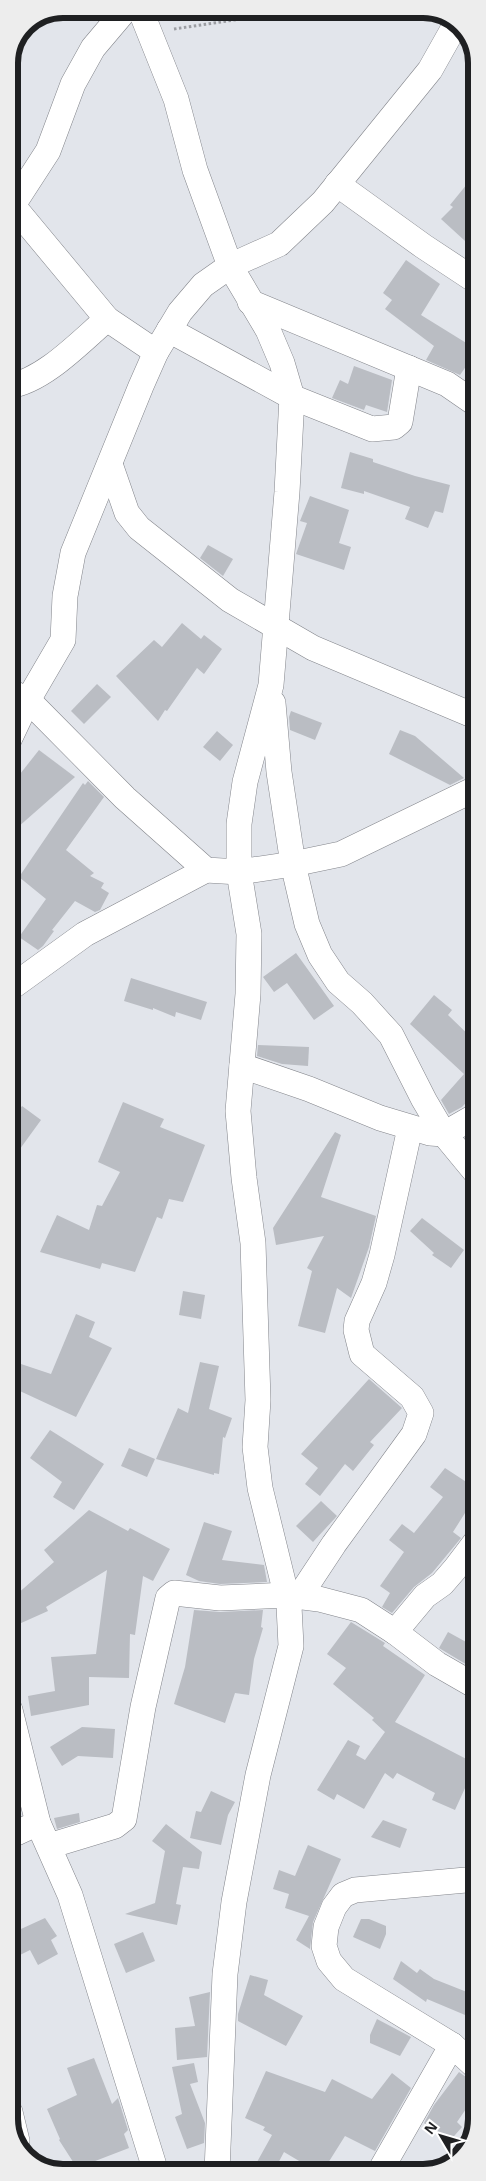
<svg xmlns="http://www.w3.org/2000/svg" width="486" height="2181" font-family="'Noto Sans',sans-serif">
	<rect width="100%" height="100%" fill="#e2e5eb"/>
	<g fill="#babdc3">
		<path d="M 476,173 L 476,251 L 441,219 L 453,207 L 450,205 Z"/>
		<path d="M 406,260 L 440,284 L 421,315 L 476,349 L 476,352 L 460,375 L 426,360 L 434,346 L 385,309 L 392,300 L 383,293 Z"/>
		<path d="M 354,366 L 392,380 L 387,412 L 366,405 L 364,410 L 332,398 L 340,380 L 348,384 Z"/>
		<path d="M 350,452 L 373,459 L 373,462 L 415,476 L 450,485 L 443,513 L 435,511 L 428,528 L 405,519 L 410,507 L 364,491 L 364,494 L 341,488 Z"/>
		<path d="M 310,496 L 349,510 L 339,543 L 351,547 L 344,570 L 296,554 L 307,523 L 300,521 Z"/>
		<path d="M 208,545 L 233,559 L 223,576 L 200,558 Z"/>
		<path d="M 182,623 L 201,639 L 204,635 L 222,649 L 204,674 L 197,668 L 167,711 L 165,710 L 158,721 L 116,676 L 154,640 L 162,647 Z"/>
		<path d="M 97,684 L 111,697 L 84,724 L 71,711 Z"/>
		<path d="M 291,711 L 322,723 L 315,740 L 290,730 L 289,717 Z"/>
		<path d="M 400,730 L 415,736 L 464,778 L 450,785 L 389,754 Z"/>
		<path d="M 217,731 L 233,745 L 220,761 L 203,747 Z"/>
		<path d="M 39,750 L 75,777 L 9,835 L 9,788 Z"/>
		<path d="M 88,781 L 104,797 L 66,850 L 94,873 L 90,876 L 104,883 L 101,888 L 109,893 L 100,910 L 95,912 L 75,901 L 52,930 L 54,931 L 43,946 L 38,950 L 19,937 L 46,899 L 19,877 L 83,783 L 85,785 Z"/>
		<path d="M 296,953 L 334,1006 L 314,1020 L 287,983 L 274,992 L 263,977 Z"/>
		<path d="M 131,978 L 207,1002 L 201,1020 L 176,1012 L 175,1017 L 153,1008 L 153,1010 L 124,1001 Z"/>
		<path d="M 434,995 L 452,1010 L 448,1015 L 477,1043 L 477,1091 L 462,1107 L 449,1114 L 441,1100 L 464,1074 L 410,1024 Z"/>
		<path d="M 258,1045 L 309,1047 L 308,1066 L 282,1064 L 257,1056 Z"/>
		<path d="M 123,1102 L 164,1119 L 160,1127 L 205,1145 L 183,1202 L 169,1199 L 162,1219 L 157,1217 L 135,1272 L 102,1263 L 100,1269 L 40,1252 L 57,1215 L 89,1230 L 97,1205 L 102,1206 L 120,1172 L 98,1162 Z"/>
		<path d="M 22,1106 L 41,1120 L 9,1164 L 9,1124 Z"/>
		<path d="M 335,1132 L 341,1135 L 321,1197 L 376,1216 L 369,1247 L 351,1298 L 337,1288 L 325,1333 L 298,1326 L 312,1271 L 307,1268 L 324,1236 L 276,1245 L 273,1228 Z"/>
		<path d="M 422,1218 L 464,1250 L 451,1268 L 432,1255 L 434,1253 L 410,1231 Z"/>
		<path d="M 183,1291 L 205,1295 L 201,1319 L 179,1315 Z"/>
		<path d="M 76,1314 L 95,1322 L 89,1337 L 112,1348 L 76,1417 L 9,1386 L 9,1360 L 51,1374 Z"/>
		<path d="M 200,1362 L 219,1366 L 209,1409 L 232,1418 L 225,1438 L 223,1437 L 219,1474 L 214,1473 L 214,1475 L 156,1459 L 178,1408 L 188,1413 Z"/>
		<path d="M 369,1379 L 402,1408 L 370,1442 L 374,1445 L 353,1471 L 345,1464 L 320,1496 L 305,1484 L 318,1468 L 301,1454 Z"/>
		<path d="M 50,1430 L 104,1464 L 74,1510 L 53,1497 L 62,1482 L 30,1458 Z"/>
		<path d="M 129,1448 L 155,1459 L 147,1477 L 121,1466 Z"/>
		<path d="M 445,1468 L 477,1489 L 477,1494 L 453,1532 L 461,1538 L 432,1573 L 414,1587 L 392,1613 L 382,1607 L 390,1593 L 380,1586 L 404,1552 L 389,1540 L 402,1524 L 414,1533 L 443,1497 L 430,1487 Z"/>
		<path d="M 321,1501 L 337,1516 L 313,1542 L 296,1526 Z"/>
		<path d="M 89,1510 L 128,1531 L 130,1528 L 170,1549 L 153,1581 L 143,1576 L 135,1635 L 130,1634 L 129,1678 L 89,1677 L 89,1705 L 31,1716 L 28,1696 L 55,1691 L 51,1657 L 96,1654 L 107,1570 L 46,1607 L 48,1611 L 10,1628 L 9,1601 L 54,1562 L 44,1550 Z"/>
		<path d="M 204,1522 L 232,1531 L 222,1560 L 264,1565 L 267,1582 L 220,1584 L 199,1581 L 186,1575 Z"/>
		<path d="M 194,1610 L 220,1612 L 263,1610 L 261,1627 L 263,1628 L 254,1659 L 249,1695 L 235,1693 L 225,1723 L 174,1704 L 185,1667 Z"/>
		<path d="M 351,1622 L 385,1643 L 383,1646 L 425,1675 L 395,1722 L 476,1764 L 455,1810 L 432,1800 L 435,1793 L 397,1773 L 393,1779 L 385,1773 L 364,1809 L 337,1794 L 334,1800 L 317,1790 L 348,1740 L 360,1746 L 356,1755 L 365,1760 L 385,1732 L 372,1720 L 374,1718 L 333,1684 L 346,1668 L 327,1654 Z"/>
		<path d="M 448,1632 L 477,1648 L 469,1666 L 439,1648 Z"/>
		<path d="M 82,1727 L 115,1729 L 113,1758 L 78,1756 L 62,1766 L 50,1747 Z"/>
		<path d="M 211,1791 L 235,1802 L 228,1815 L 221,1845 L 190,1838 L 196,1811 L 201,1812 Z"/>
		<path d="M 79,1813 L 80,1822 L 57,1829 L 54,1818 Z"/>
		<path d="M 383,1820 L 407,1829 L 400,1848 L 371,1837 Z"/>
		<path d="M 166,1824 L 202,1852 L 199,1869 L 183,1867 L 176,1904 L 181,1905 L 177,1925 L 125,1914 L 155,1903 L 165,1851 L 152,1841 Z"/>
		<path d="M 308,1845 L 341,1859 L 313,1922 L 310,1949 L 296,1940 L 309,1916 L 285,1908 L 289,1894 L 273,1889 L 279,1870 L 295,1876 Z"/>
		<path d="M 45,1918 L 57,1936 L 51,1940 L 58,1954 L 38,1965 L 30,1950 L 18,1956 L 10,1934 Z"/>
		<path d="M 361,1919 L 369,1919 L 386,1926 L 386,1934 L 380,1949 L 353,1937 Z"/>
		<path d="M 143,1932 L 155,1961 L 126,1973 L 114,1944 Z"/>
		<path d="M 401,1961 L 417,1973 L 420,1969 L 434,1979 L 477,1996 L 477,2020 L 427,1999 L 426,2002 L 393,1979 Z"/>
		<path d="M 250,1975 L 268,1980 L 264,1995 L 303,2016 L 286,2046 L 238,2021 L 238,2014 Z"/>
		<path d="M 210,1992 L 207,2057 L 177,2060 L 175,2028 L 195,2026 L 189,1997 Z"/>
		<path d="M 377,2019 L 411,2037 L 400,2056 L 370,2043 L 370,2035 Z"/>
		<path d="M 94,2058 L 112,2104 L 118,2098 L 128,2130 L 124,2134 L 129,2148 L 77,2168 L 59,2140 L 60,2139 L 47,2109 L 77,2095 L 67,2068 Z"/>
		<path d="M 194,2063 L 198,2082 L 190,2084 L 205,2123 L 204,2143 L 187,2149 L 175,2117 L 182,2114 L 172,2067 Z"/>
		<path d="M 266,2071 L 325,2092 L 332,2079 L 372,2099 L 392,2073 L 411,2088 L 375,2151 L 345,2136 L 323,2171 L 316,2171 L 284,2152 L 274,2171 L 257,2162 L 272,2135 L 263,2130 L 265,2127 L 245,2118 Z"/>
		<path d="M 459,2072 L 477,2085 L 477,2093 L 457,2122 L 462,2127 L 448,2143 L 424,2123 L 434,2105 Z"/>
	</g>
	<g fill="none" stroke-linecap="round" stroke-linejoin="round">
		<defs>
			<g id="street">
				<path d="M 140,9 L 176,99 L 195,170 L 230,266 L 268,330 L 282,363 L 292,397 L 287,492 L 271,685 L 245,782 L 239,824 L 239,872 L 249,934 L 248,994 L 238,1111 L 244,1178 L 253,1243 L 258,1400 L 255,1447 L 260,1488 L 289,1606 L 291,1646 L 258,1775 L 234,1902 L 225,1974 L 217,2172"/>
				<path d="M 337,184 L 423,246 L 476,281"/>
				<path d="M 9,201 L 107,319 L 156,352"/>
				<path d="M 13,205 L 48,151 L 73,84 L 93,48 L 126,9"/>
				<path d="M 250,302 L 447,384 L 476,404"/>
				<path d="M 169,330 L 292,397 L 372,429 L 394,427 L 400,422 L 409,368"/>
				<path d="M 9,386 C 44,381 81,341 107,319"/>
				<path d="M 110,464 L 127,513 L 139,528 L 230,600 L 313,648 L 477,717"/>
				<path d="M 9,691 L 28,700 L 125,798 L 206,870 L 239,872 L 293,864 L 341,854 L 477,788"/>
				<path d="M 273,703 L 279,772 L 293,864 L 307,924 L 320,955 L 338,982 L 362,1003 L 391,1035 L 424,1100 L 444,1134 L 477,1174"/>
				<path d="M 9,740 L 28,700 L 63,640 L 65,596 L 73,553 L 141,386 L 156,352 L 180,312 L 203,285 L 230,266 L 279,244 L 323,202 L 430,70 L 457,22"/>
				<path d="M 9,989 L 85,934 L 206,870"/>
				<path d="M 242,1066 L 309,1089 L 380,1118 L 430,1133 L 444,1134 L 477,1115"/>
				<path d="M 299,1597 L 334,1544 L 414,1434 L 421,1413 L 412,1397 L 362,1354 L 356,1330 L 357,1321 L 374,1283 L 382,1255 L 410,1128"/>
				<path d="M 395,1632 L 437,1664 L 477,1687"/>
				<path d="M 10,1710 L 38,1823 L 70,1895 L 156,2172"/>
				<path d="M 10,1836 L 38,1823"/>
				<path d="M 49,1846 L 115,1826 L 124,1819 L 143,1707 L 168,1598 L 174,1593 L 220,1598 L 287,1595 L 319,1599 L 361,1610 L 395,1632 L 425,1596 L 442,1584 L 455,1569 L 477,1540"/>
				<path d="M 452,2045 L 344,1979 L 329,1961 L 324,1946 L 326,1927 L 334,1907 L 343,1895 L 355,1890 L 477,1879"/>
				<path d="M 10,2112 L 17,2141"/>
				<path d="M 380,2171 L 452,2045 L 477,2068"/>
			</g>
		</defs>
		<use href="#street" stroke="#83858b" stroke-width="26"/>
		<path stroke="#9b9da2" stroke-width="3" stroke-dasharray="2.5 2.5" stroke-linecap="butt" d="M 174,29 L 307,9"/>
		<use href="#street" stroke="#fff" stroke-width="25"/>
	</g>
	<path d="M0 0H486V2181H0ZM63 18H423A45 45 0 0 1 468 63V2119A45 45 0 0 1 423 2164H63A45 45 0 0 1 18 2119V63A45 45 0 0 1 63 18Z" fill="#ededed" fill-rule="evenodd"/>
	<path fill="none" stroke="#1f2022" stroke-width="6" d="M63 18H423A45 45 0 0 1 468 63V2119A45 45 0 0 1 423 2164H63A45 45 0 0 1 18 2119V63A45 45 0 0 1 63 18Z"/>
	<g transform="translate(441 2136) rotate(308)" stroke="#ffffff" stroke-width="4" paint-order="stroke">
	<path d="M0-4L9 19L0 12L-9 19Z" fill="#1f2022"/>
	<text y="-8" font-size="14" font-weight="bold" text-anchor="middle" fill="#1f2022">N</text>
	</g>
</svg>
